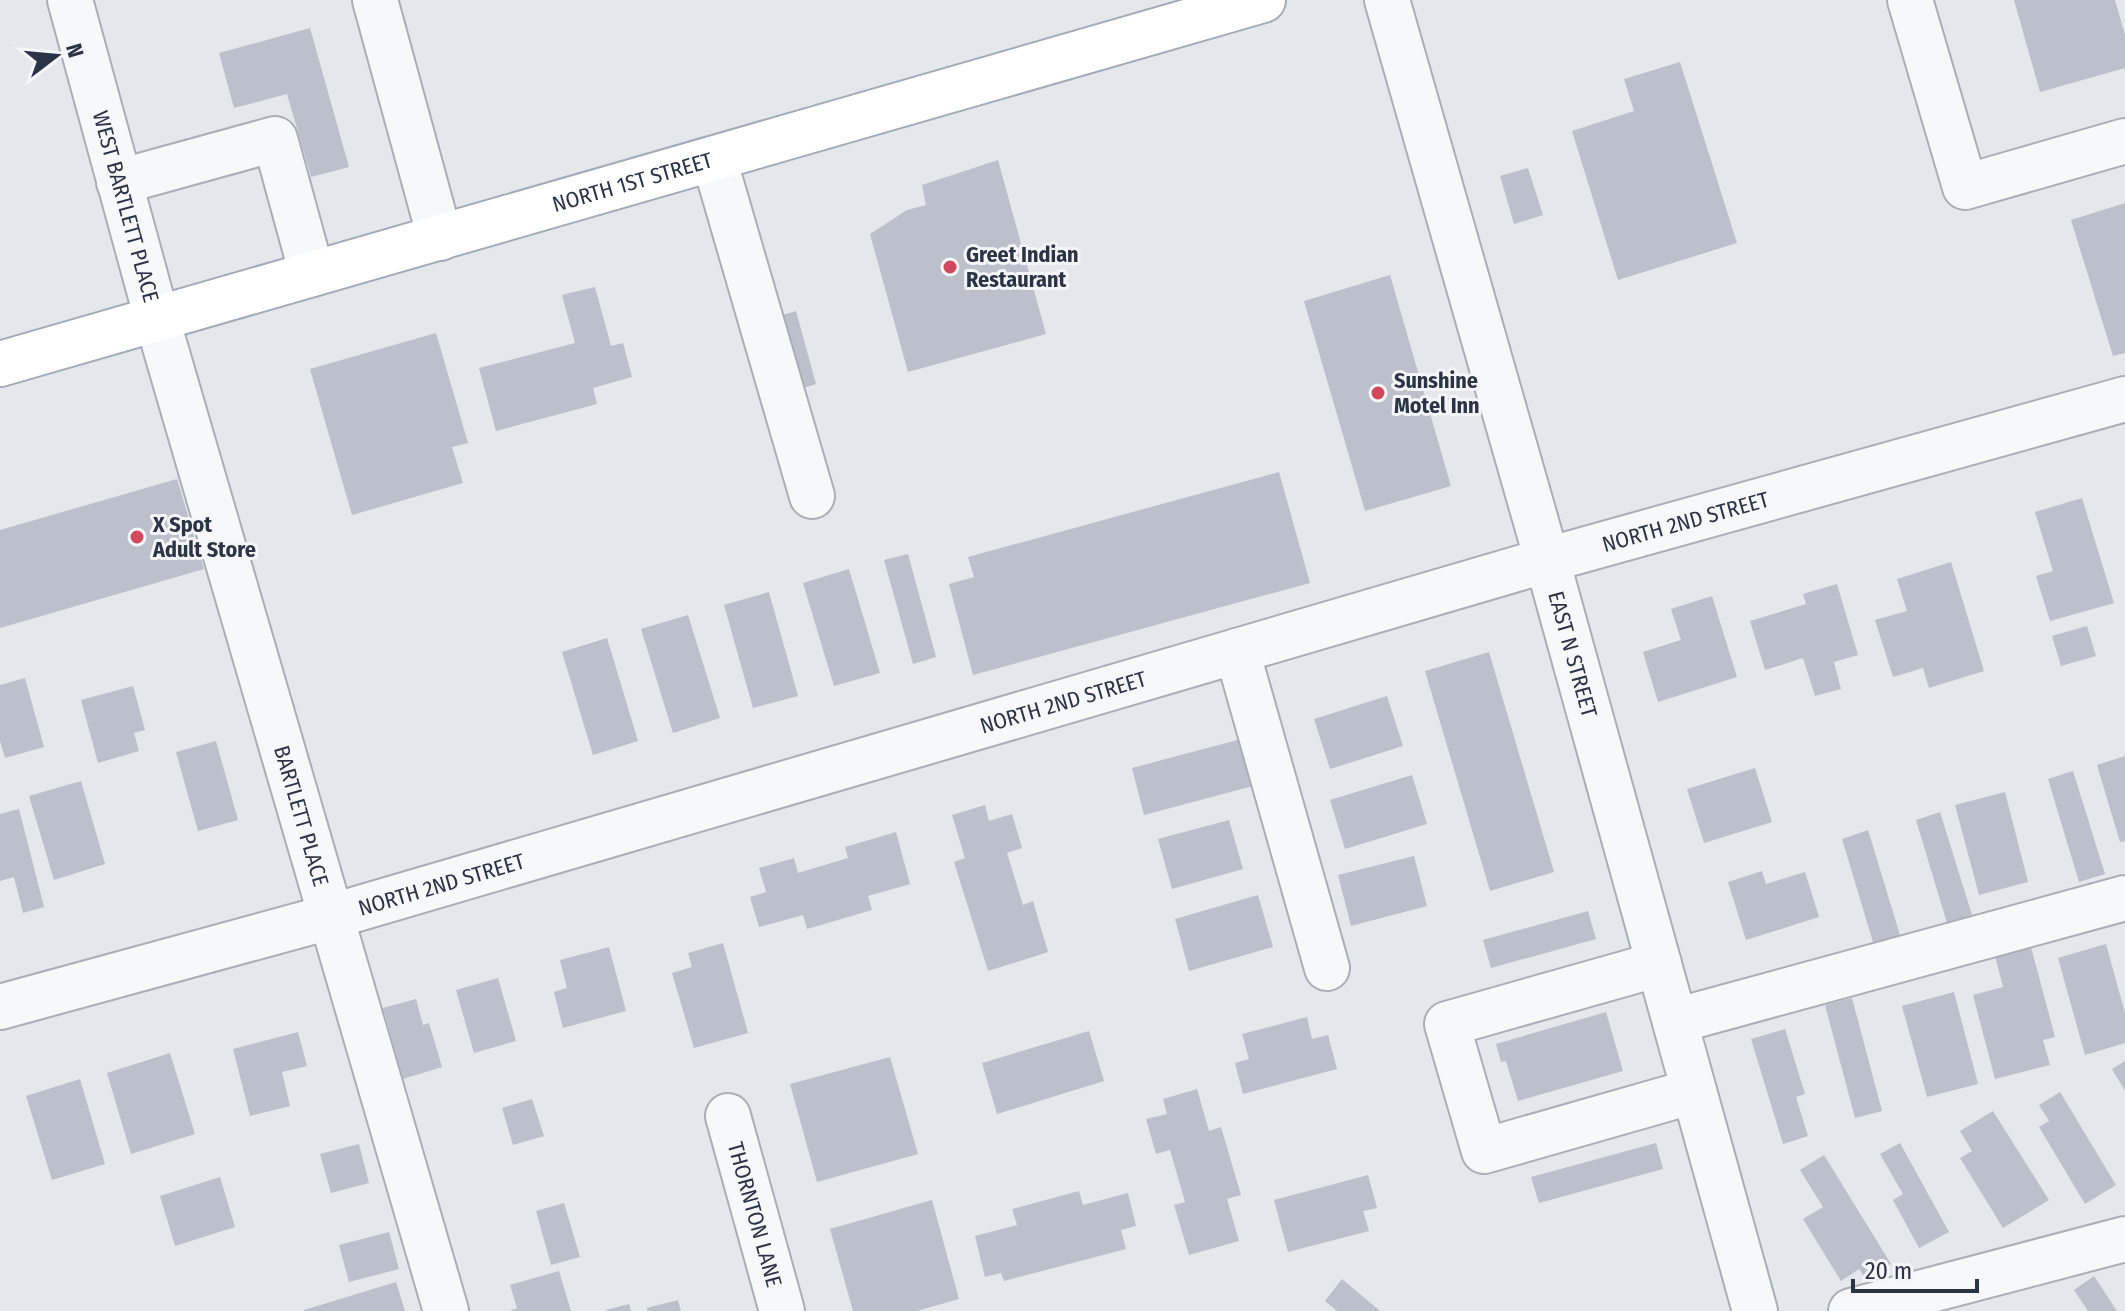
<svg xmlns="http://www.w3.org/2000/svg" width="2125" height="1311" font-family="'Fira Sans Condensed',sans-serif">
	<rect width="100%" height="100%" fill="#e4e7ec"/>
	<g fill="#bbc0ca">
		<path d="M 2014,0 L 2115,0 L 2125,35 L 2125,68 L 2040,92 Z"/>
		<path d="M 310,28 L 349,167 L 311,177 L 287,94 L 234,108 L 219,53 Z"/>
		<path d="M 1680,62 L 1737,243 L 1618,280 L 1572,131 L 1634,111 L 1624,79 Z"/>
		<path d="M 998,160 L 1046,334 L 908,372 L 870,234 L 907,210 L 926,205 L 922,185 Z"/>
		<path d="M 1528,168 L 1543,215 L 1514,224 L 1500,176 Z"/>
		<path d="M 2125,203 L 2125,353 L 2113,356 L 2071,220 Z"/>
		<path d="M 1390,275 L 1451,486 L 1365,511 L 1304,301 Z"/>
		<path d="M 595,287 L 611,346 L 623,343 L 632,377 L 593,388 L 597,404 L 496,431 L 479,368 L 575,343 L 562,295 Z"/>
		<path d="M 796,311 L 816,384 L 797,390 L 776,317 Z"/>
		<path d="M 436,333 L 468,443 L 452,447 L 463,483 L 352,515 L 310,369 Z"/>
		<path d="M 1279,472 L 1310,583 L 973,675 L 949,584 L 974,577 L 968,557 Z"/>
		<path d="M 177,479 L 204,569 L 0,628 L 0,530 Z"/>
		<path d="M 2082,498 L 2114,603 L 2050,621 L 2036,576 L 2053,571 L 2035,512 Z"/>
		<path d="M 908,554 L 936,657 L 913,664 L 884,560 Z"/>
		<path d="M 1951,562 L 1984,671 L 1929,688 L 1923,668 L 1893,677 L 1875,620 L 1907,611 L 1897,579 Z"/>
		<path d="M 849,569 L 880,673 L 834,686 L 803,583 Z"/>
		<path d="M 1837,584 L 1858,655 L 1834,662 L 1841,689 L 1815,696 L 1803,658 L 1765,670 L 1750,621 L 1806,604 L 1803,594 Z"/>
		<path d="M 769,592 L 798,696 L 753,708 L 724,605 Z"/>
		<path d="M 1712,596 L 1737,677 L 1658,702 L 1643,652 L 1681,640 L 1671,609 Z"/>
		<path d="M 688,615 L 720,718 L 673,733 L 641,629 Z"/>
		<path d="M 2087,626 L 2096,656 L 2061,666 L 2052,636 Z"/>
		<path d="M 607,638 L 638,741 L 593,755 L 562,652 Z"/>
		<path d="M 1489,652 L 1554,872 L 1490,891 L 1425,671 Z"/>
		<path d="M 25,678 L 44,747 L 5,758 L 0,741 L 0,685 Z"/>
		<path d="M 133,686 L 145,730 L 134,733 L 139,751 L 98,763 L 81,700 Z"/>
		<path d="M 1387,696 L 1403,746 L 1330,769 L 1314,719 Z"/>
		<path d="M 1241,739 L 1253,786 L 1144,815 L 1132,768 Z"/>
		<path d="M 216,741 L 238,820 L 198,831 L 176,752 Z"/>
		<path d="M 2125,756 L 2125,841 L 2120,842 L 2097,765 Z"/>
		<path d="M 1755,768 L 1772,822 L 1704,843 L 1687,789 Z"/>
		<path d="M 2073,771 L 2105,874 L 2079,882 L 2048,779 Z"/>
		<path d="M 1412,775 L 1427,824 L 1345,849 L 1330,800 Z"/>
		<path d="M 81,781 L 105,864 L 54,880 L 29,796 Z"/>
		<path d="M 2005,792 L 2028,882 L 1979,895 L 1955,805 Z"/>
		<path d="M 985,805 L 989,821 L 1012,814 L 1022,848 L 1007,853 L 1023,905 L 1033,901 L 1048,952 L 988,971 L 954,862 L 965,858 L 952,815 Z"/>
		<path d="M 19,809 L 44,907 L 23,913 L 14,877 L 0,881 L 0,814 Z"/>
		<path d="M 1940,812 L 1972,915 L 1947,923 L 1916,820 Z"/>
		<path d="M 1229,820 L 1243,869 L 1172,889 L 1158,839 Z"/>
		<path d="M 1868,830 L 1903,945 L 1876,952 L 1842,839 Z"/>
		<path d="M 896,832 L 910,884 L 868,896 L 872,910 L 807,929 L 803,915 L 759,927 L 750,897 L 766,892 L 759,868 L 794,858 L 798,873 L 848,858 L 845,847 Z"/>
		<path d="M 1414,856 L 1427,906 L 1351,926 L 1338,875 Z"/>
		<path d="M 1762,871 L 1766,884 L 1805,872 L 1819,917 L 1746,940 L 1728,882 Z"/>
		<path d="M 1258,895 L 1273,947 L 1189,971 L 1175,919 Z"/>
		<path d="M 1588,911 L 1596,939 L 1491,968 L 1483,940 Z"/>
		<path d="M 723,943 L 748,1033 L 694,1048 L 672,973 L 692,967 L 688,953 Z"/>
		<path d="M 2106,944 L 2125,1013 L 2125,1043 L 2085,1055 L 2058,958 Z"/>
		<path d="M 609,947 L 626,1011 L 563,1028 L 554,992 L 567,988 L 560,960 Z"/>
		<path d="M 2031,947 L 2055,1037 L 2043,1040 L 2050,1065 L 1995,1079 L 1973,995 L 2003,987 L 1995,956 Z"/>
		<path d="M 498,978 L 516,1041 L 474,1053 L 456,990 Z"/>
		<path d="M 1954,992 L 1978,1084 L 1927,1097 L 1902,1006 Z"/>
		<path d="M 1852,998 L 1882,1111 L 1855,1118 L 1825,1005 Z"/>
		<path d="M 416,999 L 423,1025 L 429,1023 L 442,1067 L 403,1079 L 383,1008 Z"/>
		<path d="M 1606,1012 L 1623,1071 L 1518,1101 L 1506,1061 L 1501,1062 L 1496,1044 Z"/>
		<path d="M 1307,1017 L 1312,1039 L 1328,1035 L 1337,1069 L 1243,1094 L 1235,1063 L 1249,1059 L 1242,1034 Z"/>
		<path d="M 1785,1029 L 1805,1094 L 1796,1097 L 1808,1136 L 1783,1144 L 1751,1039 Z"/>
		<path d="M 1089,1031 L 1104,1081 L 997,1114 L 982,1063 Z"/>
		<path d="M 298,1032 L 307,1066 L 282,1072 L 290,1106 L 250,1116 L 233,1049 Z"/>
		<path d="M 170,1053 L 195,1134 L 131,1154 L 107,1073 Z"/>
		<path d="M 890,1057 L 918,1154 L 817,1182 L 790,1084 Z"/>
		<path d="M 2125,1061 L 2125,1091 L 2112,1069 Z"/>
		<path d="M 80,1079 L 105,1164 L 52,1180 L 26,1096 Z"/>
		<path d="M 1197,1089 L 1209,1131 L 1221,1127 L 1241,1195 L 1227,1199 L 1239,1241 L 1189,1255 L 1174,1205 L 1185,1202 L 1170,1150 L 1156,1154 L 1146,1119 L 1167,1114 L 1163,1099 Z"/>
		<path d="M 2060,1092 L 2116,1185 L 2085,1204 L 2039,1127 L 2049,1121 L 2039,1105 Z"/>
		<path d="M 532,1099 L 544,1136 L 513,1145 L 502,1108 Z"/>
		<path d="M 1993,1111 L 2049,1200 L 2003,1228 L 1960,1158 L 1972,1151 L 1960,1131 Z"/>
		<path d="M 1656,1143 L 1663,1169 L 1539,1203 L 1531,1177 Z"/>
		<path d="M 1900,1143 L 1949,1232 L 1919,1248 L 1893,1200 L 1903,1194 L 1880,1154 Z"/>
		<path d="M 359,1144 L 369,1183 L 331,1193 L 320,1154 Z"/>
		<path d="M 1824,1155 L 1891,1264 L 1866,1279 L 1859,1269 L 1841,1281 L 1803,1219 L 1823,1207 L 1800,1170 Z"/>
		<path d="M 1368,1175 L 1377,1208 L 1363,1211 L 1369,1231 L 1288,1252 L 1274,1200 Z"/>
		<path d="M 220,1177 L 235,1227 L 175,1246 L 160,1196 Z"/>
		<path d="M 1079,1191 L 1083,1205 L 1128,1193 L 1136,1226 L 1121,1230 L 1126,1249 L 1004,1281 L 1001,1273 L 985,1277 L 975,1236 L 1017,1225 L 1012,1209 Z"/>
		<path d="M 932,1200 L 959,1299 L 917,1311 L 853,1311 L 830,1229 Z"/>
		<path d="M 564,1203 L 580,1257 L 551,1265 L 536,1211 Z"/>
		<path d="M 389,1232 L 399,1269 L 349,1282 L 339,1245 Z"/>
		<path d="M 559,1271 L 571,1311 L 509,1311 L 517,1308 L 510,1285 Z"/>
		<path d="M 2094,1276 L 2117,1311 L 2088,1311 L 2074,1290 Z"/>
		<path d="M 1342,1279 L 1380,1311 L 1337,1311 L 1325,1301 Z"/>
		<path d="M 396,1282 L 405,1311 L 304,1311 L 304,1310 Z"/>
		<path d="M 678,1300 L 681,1311 L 647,1311 L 647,1308 Z"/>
		<path d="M 629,1304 L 631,1311 L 606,1311 L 606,1310 Z"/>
	</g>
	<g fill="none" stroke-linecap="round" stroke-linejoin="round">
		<defs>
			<g id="minor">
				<path id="s1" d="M 70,0 L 157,319 L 446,1311"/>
				<path d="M 375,0 L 440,238"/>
				<path id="s2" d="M 1387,0 L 1547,560 L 1755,1311"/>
				<path d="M 1910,0 L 1965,187 L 2125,141"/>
				<path d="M 714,159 L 812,496"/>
				<path d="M 119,182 L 275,139 L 312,274"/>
				<path d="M 1237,651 L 1327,968"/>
				<path d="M 1659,964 L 1447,1024 L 1484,1151 L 1694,1091"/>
				<path id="s3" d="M 0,1007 L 333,916 L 1547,560 L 2125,399"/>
				<path d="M 1675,1021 L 2125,898"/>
				<path id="s4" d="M 728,1116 L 782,1311"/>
				<path d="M 1851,1311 L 2125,1239"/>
			</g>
			<g id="major">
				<path id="s5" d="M 0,364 L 1263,0"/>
			</g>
		</defs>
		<use href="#minor" stroke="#a9aeb7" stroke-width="48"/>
		<use href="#major" stroke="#a3abb8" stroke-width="48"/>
		<use href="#minor" stroke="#f7f8fa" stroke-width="44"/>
		<use href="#major" stroke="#fff" stroke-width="44"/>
	</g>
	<g fill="#d1495b" stroke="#f4f6f9" stroke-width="3">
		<circle cx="950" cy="267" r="8"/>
		<circle cx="1378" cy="393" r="8"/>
		<circle cx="137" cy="537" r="8"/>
	</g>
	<g text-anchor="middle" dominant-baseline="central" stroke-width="6" stroke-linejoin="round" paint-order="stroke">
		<g font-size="22" fill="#2b3445" stroke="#f4f6f9">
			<text stroke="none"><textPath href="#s5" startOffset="658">NORTH 1ST STREET</textPath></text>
			<text stroke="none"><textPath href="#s1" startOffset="214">WEST BARTLETT PLACE</textPath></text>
			<text stroke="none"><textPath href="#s3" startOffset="1754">NORTH 2ND STREET</textPath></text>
			<text stroke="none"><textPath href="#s2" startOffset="680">EAST N STREET</textPath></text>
			<text stroke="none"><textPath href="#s3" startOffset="1106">NORTH 2ND STREET</textPath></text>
			<text stroke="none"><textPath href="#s1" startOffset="848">BARTLETT PLACE</textPath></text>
			<text stroke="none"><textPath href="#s3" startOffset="458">NORTH 2ND STREET</textPath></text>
			<text stroke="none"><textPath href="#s4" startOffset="102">THORNTON LANE</textPath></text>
		</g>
		<g font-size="22" font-weight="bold" fill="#2b3445" stroke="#f4f6f9" text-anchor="start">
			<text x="966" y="254">Greet Indian<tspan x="966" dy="25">Restaurant</tspan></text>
			<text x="1394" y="380">Sunshine<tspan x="1394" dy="25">Motel Inn</tspan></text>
			<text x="153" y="524">X Spot<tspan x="153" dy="25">Adult Store</tspan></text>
		</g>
	</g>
	<g transform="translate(56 56) rotate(74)" stroke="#f4f6f9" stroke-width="6" paint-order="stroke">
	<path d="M0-6L14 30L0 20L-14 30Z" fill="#2b3445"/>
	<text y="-12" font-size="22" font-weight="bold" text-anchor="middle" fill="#2b3445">N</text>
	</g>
	<path d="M1853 1279v12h124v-12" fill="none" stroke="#2b3445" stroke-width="4"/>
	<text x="1865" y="1279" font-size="24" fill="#2b3445" stroke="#f4f6f9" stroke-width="6" paint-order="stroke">20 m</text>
</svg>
